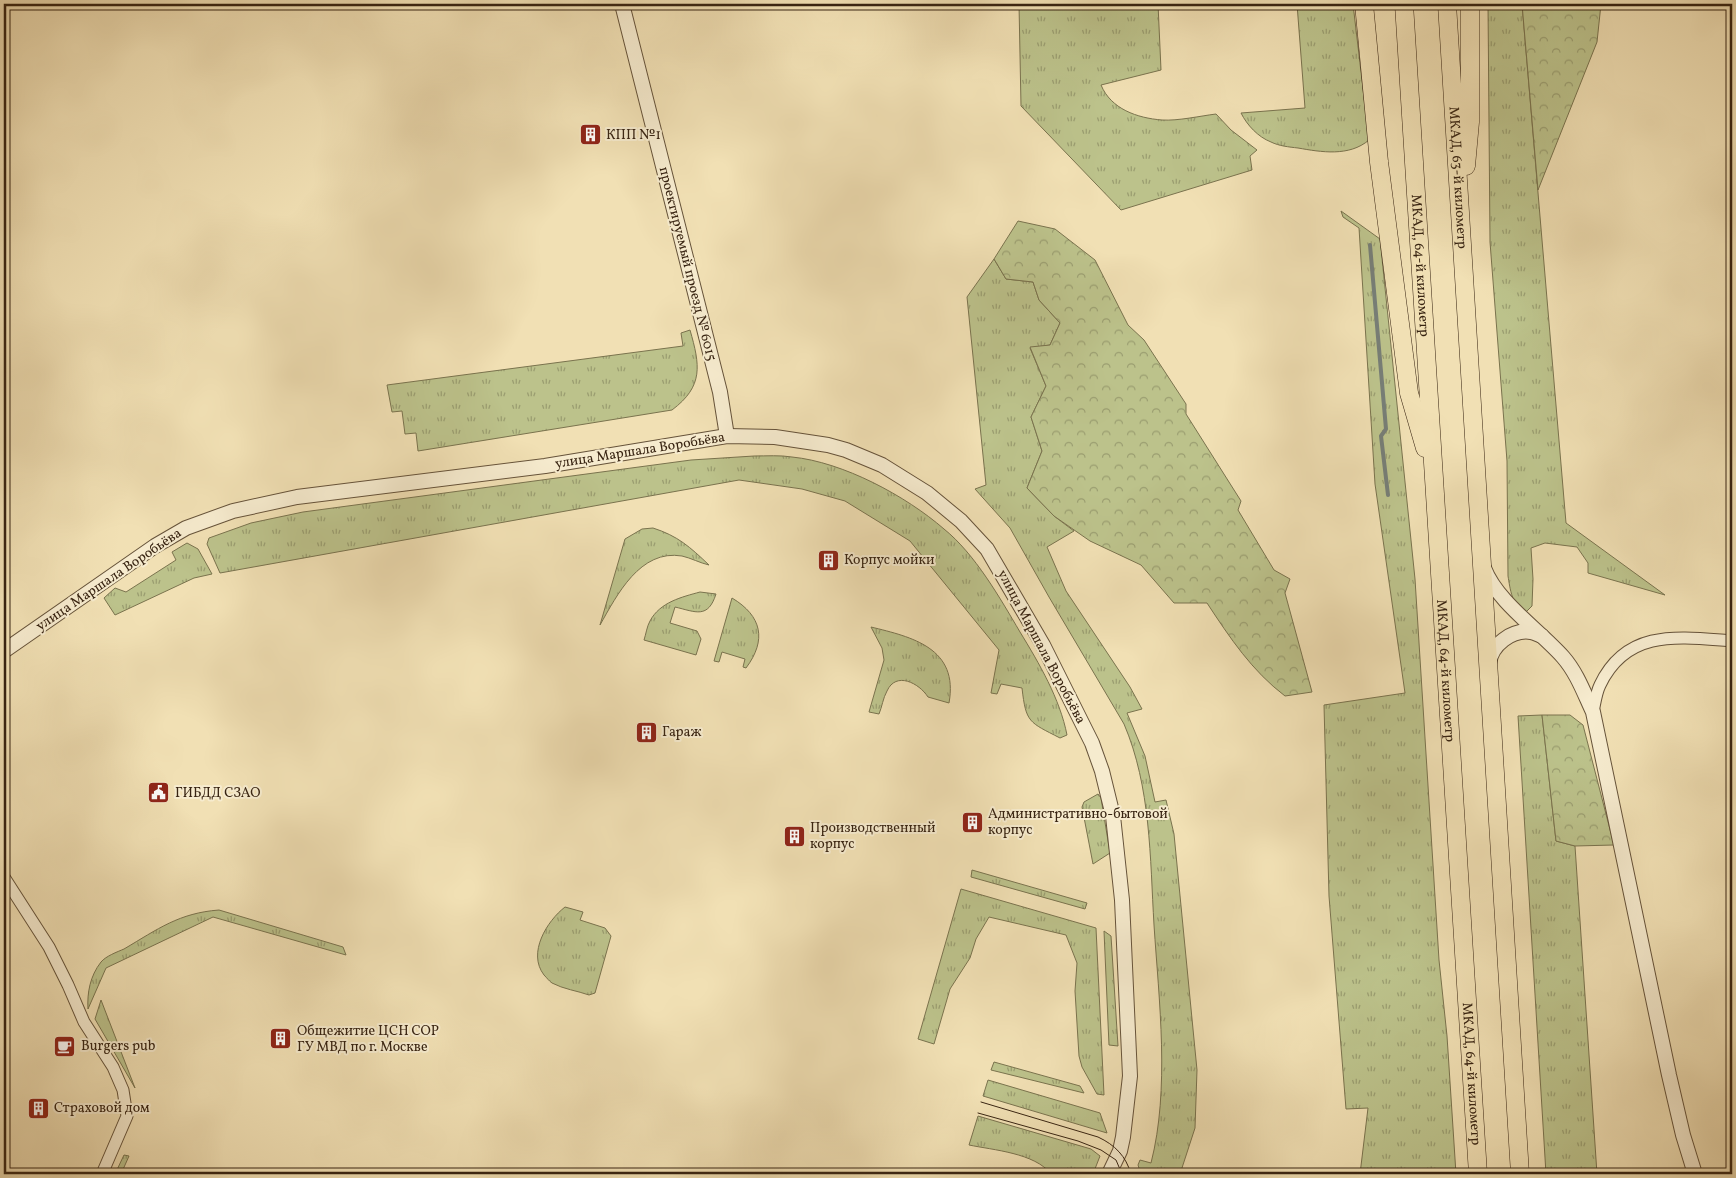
<svg xmlns="http://www.w3.org/2000/svg" width="1736" height="1178" font-family="Vollkorn,serif">
	<defs>
		<pattern id="grass-tufts" width="24" height="20" patternUnits="userSpaceOnUse" patternTransform="scale(1.25)"><rect width="24" height="20" fill="#bcc28b"/><path d="M3 7l-1-3M5 7V3M7 7l1-3M15 17l-1-3M17 17v-4M19 17l1-3" fill="none" stroke="#9a9d70"/></pattern>
		<pattern id="forest-crowns" width="20" height="18" patternUnits="userSpaceOnUse" patternTransform="scale(1.25)"><rect width="20" height="18" fill="#bcc28b"/><path d="M2 6a3 3 0 1 1 6 0M12 15a3 3 0 1 1 6 0" fill="none" stroke="#9a9d70"/></pattern>
	</defs>
	<rect width="100%" height="100%" fill="#f1e0b4"/>
	<filter id="stains"><feTurbulence type="fractalNoise" baseFrequency=".004" numOctaves="4"/><feColorMatrix values="0 0 0 0 .2 0 0 0 0 .09 0 0 0 0 .02 0 0 0 .5 -.17"/></filter>
	<radialGradient id="worn" r=".72"><stop offset=".6" stop-color="#630" stop-opacity="0"/><stop offset="1" stop-color="#630" stop-opacity=".3"/></radialGradient>
	<g fill="url(#grass-tufts)" stroke="#7a734e">
		<path d="M 1019,4 L 1158,4 L 1161,70 L 1101,85 C 1111,109 1137,118 1162,120 C 1178,121 1200,116 1216,114 L 1231,130 L 1257,150 L 1250,156 L 1252,170 L 1121,210 L 1021,106 Z"/>
		<path d="M 1297,4 L 1353,4 L 1369,140 C 1349,157 1321,152 1298,148 C 1289,147 1279,146 1271,142 C 1258,137 1247,125 1241,113 L 1305,108 Z"/>
		<path d="M 1488,4 L 1522,4 L 1566,523 L 1665,595 L 1588,573 L 1588,563 L 1577,547 L 1545,543 L 1531,548 L 1533,579 L 1532,606 L 1526,612 C 1512,608 1510,588 1508,576 L 1507,461 L 1490,242 Z"/>
		<path d="M 1341,211 L 1380,239 L 1415,579 L 1439,960 L 1447,1036 L 1456,1174 L 1360,1174 L 1368,1108 L 1346,1109 L 1329,896 L 1324,705 L 1405,693 L 1375,484 L 1359,228 L 1343,217 Z"/>
		<path d="M 994,259 L 1006,279 L 1033,282 L 1039,300 L 1060,323 L 1050,345 L 1030,348 L 1046,386 L 1031,417 L 1042,451 L 1027,488 L 1054,516 L 1074,531 L 1047,547 L 1066,591 L 1130,687 L 1142,709 L 1127,713 L 1145,756 L 1155,802 L 1166,800 L 1174,834 L 1197,1070 L 1195,1128 L 1180,1174 L 1141,1174 L 1138,1165 L 1140,1160 L 1151,1163 C 1170,1089 1159,1001 1154,925 C 1150,858 1151,787 1124,724 L 1049,597 L 1010,528 L 975,489 L 986,485 L 967,297 Z"/>
		<path d="M 690,330 C 700,365 704,386 672,410 L 418,451 L 416,433 L 405,434 L 402,411 L 392,412 L 387,385 L 683,346 L 681,333 Z"/>
		<path d="M 754,456 C 767,456 780,455 792,457 C 843,462 906,496 944,529 C 975,554 1000,598 1020,632 C 1039,663 1060,699 1067,735 L 1060,738 C 1029,722 1026,723 1022,688 L 1001,684 L 997,694 L 991,693 L 999,650 L 910,541 L 845,501 L 802,489 L 739,480 L 220,573 L 207,544 L 209,538 L 251,523 L 303,512 L 691,460 Z"/>
		<path d="M 653,528 C 678,536 690,547 709,565 C 700,563 691,558 682,556 C 640,549 617,595 600,625 L 625,539 L 642,529 Z"/>
		<path d="M 187,543 L 198,549 L 212,574 L 194,578 L 115,615 L 104,598 L 115,588 L 126,592 L 176,560 L 172,552 Z"/>
		<path d="M 700,592 L 716,594 C 708,619 696,612 675,607 L 670,623 L 697,631 L 701,639 L 696,655 L 644,640 C 646,634 647,626 650,621 C 660,602 682,597 700,592 Z"/>
		<path d="M 732,598 C 762,616 767,640 746,668 L 743,667 L 745,659 L 722,652 L 719,662 L 714,661 Z"/>
		<path d="M 871,627 C 912,637 959,648 949,703 L 928,697 C 919,683 896,671 887,691 C 883,698 882,707 879,714 L 869,712 L 884,660 L 882,648 Z"/>
		<path d="M 1542,715 L 1556,841 L 1575,846 L 1597,1174 L 1546,1174 L 1518,716 Z"/>
		<path d="M 1098,794 L 1101,798 L 1110,853 L 1093,864 L 1082,807 L 1084,802 Z"/>
		<path d="M 972,870 L 1087,903 L 1085,909 L 971,877 Z"/>
		<path d="M 961,889 L 1096,928 L 1104,1095 L 1097,1094 L 1082,1067 L 1079,1056 L 1075,991 L 1077,963 L 1066,935 L 989,917 L 976,939 L 970,958 L 950,989 L 934,1044 L 918,1039 Z"/>
		<path d="M 565,907 L 583,912 L 580,920 L 605,928 L 611,936 L 595,993 L 589,995 C 578,991 563,989 552,983 C 549,981 547,978 544,975 C 527,953 547,921 565,907 Z"/>
		<path d="M 219,910 L 343,947 L 346,955 L 213,917 L 106,968 L 88,1009 C 87,993 90,976 101,962 C 106,956 117,952 124,949 C 158,929 179,913 219,910 Z"/>
		<path d="M 1104,931 L 1111,936 L 1118,1046 L 1109,1045 Z"/>
		<path d="M 101,1000 L 135,1088 L 95,1019 Z"/>
		<path d="M 994,1062 L 1080,1086 L 1084,1093 L 991,1070 Z"/>
		<path d="M 988,1080 L 1100,1113 L 1107,1133 L 983,1096 Z"/>
		<path d="M 978,1116 L 1091,1149 L 1100,1156 L 1093,1174 L 1051,1174 C 1035,1153 993,1150 969,1145 Z"/>
		<path d="M 124,1155 L 129,1156 L 121,1174 L 115,1174 Z"/>
	</g>
	<g fill="url(#forest-crowns)" stroke="#7a734e">
		<path d="M 1522,4 L 1601,4 L 1597,42 L 1538,190 Z"/>
		<path d="M 1018,221 L 1055,229 L 1095,260 L 1128,325 L 1144,340 L 1186,404 L 1186,414 L 1241,501 L 1238,510 L 1274,570 L 1290,579 L 1285,593 L 1312,692 L 1285,696 C 1252,671 1230,638 1207,603 L 1174,603 L 1141,565 L 1090,541 L 1054,516 L 1027,488 L 1042,451 L 1031,417 L 1046,386 L 1030,347 L 1050,345 L 1060,323 L 1039,300 L 1033,282 L 1006,279 L 994,259 Z"/>
		<path d="M 1542,715 L 1570,715 L 1583,725 L 1614,845 L 1575,846 L 1556,841 Z"/>
	</g>
	<g fill="none" stroke-linecap="round" stroke-linejoin="round">
		<path stroke="#777e76" stroke-width="4" d="M 1370,245 L 1386,429 L 1381,436 L 1388,495"/>
		<defs>
			<g id="minor">
				<path d="M 1593,712 C 1595,703 1596,693 1600,685 C 1627,628 1680,637 1732,641"/>
				<path d="M 4,877 L 49,947 L 68,985 L 84,1022 L 113,1067 L 123,1090 L 127,1116 L 102,1174"/>
			</g>
			<g id="tertiary">
				<path d="M 622,4 L 720,392 L 727,436"/>
				<path d="M 1484,568 C 1497,602 1539,630 1563,657 C 1577,673 1584,693 1593,712 L 1669,1075 L 1683,1135 L 1695,1174"/>
				<path d="M 4,651 L 155,546 L 186,528 L 233,511 L 297,497 L 545,466 L 727,436 L 775,437 L 828,445 L 846,450 L 882,465 L 927,493 L 961,521 L 987,549 L 1043,645 L 1092,743 L 1102,771 L 1113,816 L 1122,900 L 1130,1076 L 1123,1137 L 1120,1151 L 1109,1174"/>
				<path d="M 1489,664 C 1491,645 1512,629 1531,632 C 1535,633 1539,635 1542,636"/>
			</g>
			<g id="trunk">
				<path d="M 1364,4 L 1379,162 L 1409,393 L 1425,448"/>
				<path id="s1" d="M 1404,4 C 1428,394 1452,784 1478,1174"/>
				<path id="s2" d="M 1447,4 L 1520,1174"/>
				<path d="M 1466,166 L 1470,122 L 1470,4"/>
			</g>
		</defs>
		<use href="#minor" stroke="#66533a" stroke-width="13"/>
		<use href="#tertiary" stroke="#66533a" stroke-width="16"/>
		<use href="#trunk" stroke="#382412" stroke-width="19"/>
		<use href="#minor" stroke="#f6ebce" stroke-width="11"/>
		<use href="#tertiary" stroke="#f6ebce" stroke-width="14"/>
		<use href="#trunk" stroke="#f1e0b4" stroke-width="18"/>
		<g stroke="#382412" stroke-width="1">
			<path d="M 981,1102 L 1098,1137 C 1115,1145 1126,1156 1131,1174"/>
			<path d="M 978,1113 L 1078,1141 L 1101,1150 L 1116,1160 L 1122,1174"/>
		</g>
	</g>
	<defs>
		<symbol id="building-square" viewBox="-11 -11 22 22"><rect x="-9" y="-9" width="18" height="18" rx="4" fill="#8f2418" stroke="#f6ebce"/><path d="M-4-6H4V6H1V3H-1V6H-4ZM-2.5-4.3h1.7v1.8h-1.7ZM.8-4.3h1.7v1.8H.8ZM-2.5-1h1.7V.8h-1.7ZM.8-1h1.7V.8H.8Z" fill="#fff"/></symbol>
		<symbol id="civic-square" viewBox="-11 -11 22 22"><rect x="-9" y="-9" width="18" height="18" rx="4" fill="#8f2418" stroke="#f6ebce"/><path d="M-.6-6.5H3V-4.5H.6V-3L4-1V1h2V6H-6V1h2V-1L-.6-3ZM-1.2 2.5V6h2.4V2.5Z" fill="#fff"/></symbol>
		<symbol id="cafe-square" viewBox="-11 -11 22 22"><rect x="-9" y="-9" width="18" height="18" rx="4" fill="#8f2418" stroke="#f6ebce"/><path d="M-5.5-4.5H6V0H3Q3 3.5 0 3.5H-2.5Q-5.5 3.5-5.5 0ZM3-3.2v2h1.7v-2ZM-6 4.5H4V6H-6Z" fill="#fff"/></symbol>
	</defs>
	<g fill-rule="evenodd">
		<use href="#building-square" x="578" y="122" width="25" height="25"/>
		<use href="#building-square" x="816" y="548" width="25" height="25"/>
		<use href="#building-square" x="634" y="720" width="25" height="25"/>
		<use href="#civic-square" x="146" y="780" width="25" height="25"/>
		<use href="#building-square" x="960" y="810" width="25" height="25"/>
		<use href="#building-square" x="782" y="824" width="25" height="25"/>
		<use href="#building-square" x="268" y="1026" width="25" height="25"/>
		<use href="#cafe-square" x="52" y="1034" width="25" height="25"/>
		<use href="#building-square" x="26" y="1096" width="25" height="25"/>
	</g>
	<g text-anchor="middle" dominant-baseline="central" stroke-width="4" stroke-linejoin="round" paint-order="stroke">
		<g font-size="14" fill="#382412" stroke="#f6ebce" text-anchor="start">
			<text x="606" y="135">КПП №1</text>
			<text x="844" y="560">Корпус мойки</text>
			<text x="662" y="732">Гараж</text>
			<text x="175" y="793">ГИБДД СЗАО</text>
			<text x="988" y="814">Административно-бытовой<tspan x="988" dy="16">корпус</tspan></text>
			<text x="810" y="828">Производственный<tspan x="810" dy="16">корпус</tspan></text>
			<text x="297" y="1031">Общежитие ЦСН СОР<tspan x="297" dy="16">ГУ МВД по г. Москве</tspan></text>
			<text x="81" y="1046">Burgers pub</text>
			<text x="54" y="1108">Страховой дом</text>
		</g>
		<g font-size="14" fill="#382412" stroke="#f6ebce">
			<text stroke="none"><textPath href="#s2" startOffset="174">МКАД, 63-й километр</textPath></text>
			<text transform="translate(687 264) rotate(76)">проектируемый проезд № 6015</text>
			<text stroke="none"><textPath href="#s1" startOffset="262">МКАД, 64-й километр</textPath></text>
			<text transform="translate(640 451) rotate(-9)">улица Маршала Воробьёва</text>
			<text transform="translate(109 580) rotate(-34)">улица Маршала Воробьёва</text>
			<text transform="translate(1041 647) rotate(62)">улица Маршала Воробьёва</text>
			<text stroke="none"><textPath href="#s1" startOffset="668">МКАД, 64-й километр</textPath></text>
			<text stroke="none"><textPath href="#s1" startOffset="1072">МКАД, 64-й километр</textPath></text>
		</g>
	</g>
	<rect width="1736" height="1178" fill="none" stroke="#f1e0b4" stroke-width="20"/>
	<rect x="5" y="5" width="1726" height="1168" fill="none" stroke="#382412" stroke-width="2.5"/>
	<rect x="10" y="10" width="1716" height="1158" fill="none" stroke="#382412"/>
	<rect width="100%" height="100%" filter="url(#stains)"/>
	<rect width="100%" height="100%" fill="url(#worn)"/>
</svg>
